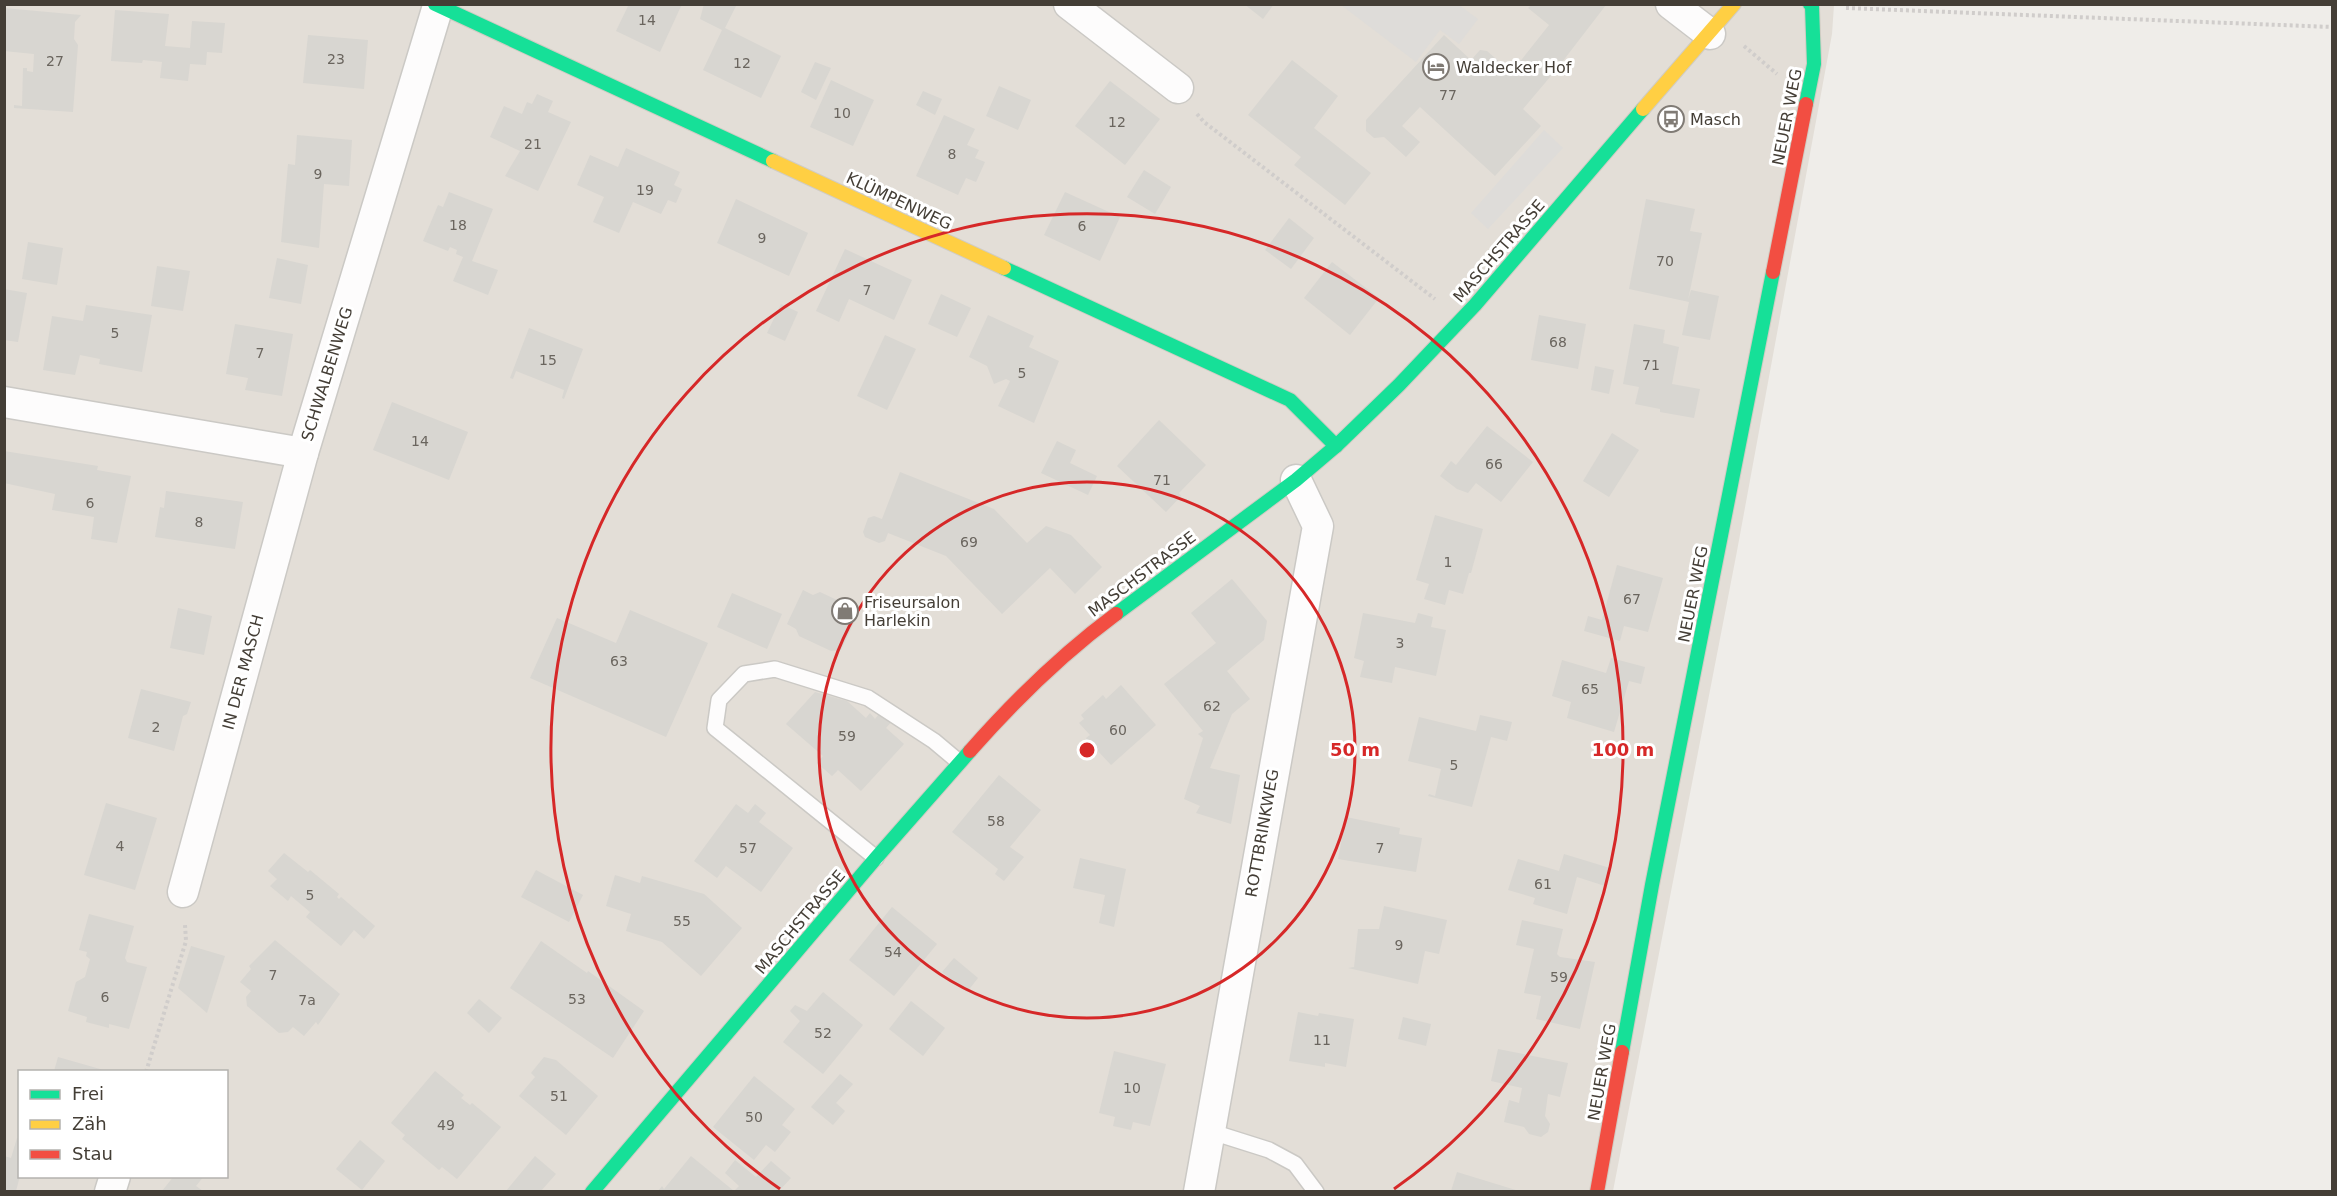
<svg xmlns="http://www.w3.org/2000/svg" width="2337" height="1196" font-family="'DejaVu Sans',sans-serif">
	<rect width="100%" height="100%" fill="#efede9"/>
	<path fill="#e3ded7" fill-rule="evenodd" d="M 5,5 L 1834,5 L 1832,34 L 1737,551 L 1613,1191 L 5,1192 ZM 20,1072 L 226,1072 L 226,1176 L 20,1176 Z"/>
	<g fill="#dedcd9">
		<path d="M 1341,5 L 1459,5 L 1478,19 L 1459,44 L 1440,30 L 1416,62 Z"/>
		<path d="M 1544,130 L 1563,148 L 1488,229 L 1471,213 Z"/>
	</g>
	<g fill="#d8d6d1">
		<path d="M 629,4 L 682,4 L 660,52 L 616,31 Z"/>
		<path d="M 704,4 L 737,4 L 725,28 L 781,56 L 761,98 L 703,70 L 722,30 L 700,19 Z"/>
		<path d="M 1244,4 L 1274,4 L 1263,19 Z"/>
		<path d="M 1531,5 L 1606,5 L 1556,70 L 1523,109 L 1541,126 L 1495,176 L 1420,107 L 1402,126 L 1420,142 L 1406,157 L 1384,137 L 1374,138 L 1366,131 L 1366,120 L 1444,35 L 1471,60 L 1480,50 L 1487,51 L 1503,65 L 1503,73 L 1515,68 L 1549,25 L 1528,8 Z"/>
		<path d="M 4,8 L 81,15 L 75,22 L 74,39 L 78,45 L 73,112 L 14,108 L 14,105 L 22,106 L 23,68 L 27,68 L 27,71 L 33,72 L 34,54 L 4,51 Z"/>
		<path d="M 115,10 L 169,14 L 165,46 L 190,48 L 192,21 L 225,23 L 222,53 L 207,52 L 206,65 L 190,64 L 188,81 L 160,78 L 162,62 L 143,60 L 142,63 L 111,61 Z"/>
		<path d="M 308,35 L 368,40 L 364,89 L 303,83 Z"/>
		<path d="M 1292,60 L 1338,96 L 1314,128 L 1371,173 L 1345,205 L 1294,165 L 1301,157 L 1248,115 Z"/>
		<path d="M 815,62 L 831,68 L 816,100 L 801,92 Z"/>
		<path d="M 831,80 L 874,100 L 853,146 L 810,127 Z"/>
		<path d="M 1110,81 L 1160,119 L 1125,165 L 1075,126 Z"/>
		<path d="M 999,86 L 1031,100 L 1018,130 L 986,116 Z"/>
		<path d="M 923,91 L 942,99 L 935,115 L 916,105 Z"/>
		<path d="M 537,94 L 553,101 L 548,112 L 571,122 L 538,191 L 505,176 L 520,151 L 490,137 L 504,106 L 522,114 L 527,102 L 532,104 Z"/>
		<path d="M 944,115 L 975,129 L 967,145 L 979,150 L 975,158 L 985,162 L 976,182 L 966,178 L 958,195 L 916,176 Z"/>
		<path d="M 297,135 L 352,140 L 349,186 L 324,184 L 319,248 L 281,242 L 288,164 L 295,165 Z"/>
		<path d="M 626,148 L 680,172 L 674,185 L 682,189 L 676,203 L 668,200 L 661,214 L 633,202 L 619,233 L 593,222 L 604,197 L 577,185 L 590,155 L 618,167 Z"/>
		<path d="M 1144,170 L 1171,187 L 1155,214 L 1127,197 Z"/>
		<path d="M 449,192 L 493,209 L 472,261 L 498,270 L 488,295 L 453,281 L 463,257 L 456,254 L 457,250 L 450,247 L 448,251 L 423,241 L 438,205 L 443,207 Z"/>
		<path d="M 1065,192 L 1120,217 L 1100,261 L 1044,235 Z"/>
		<path d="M 736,199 L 808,233 L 789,276 L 717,243 Z"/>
		<path d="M 1646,199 L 1695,209 L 1690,231 L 1702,233 L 1688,300 L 1691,290 L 1719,296 L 1710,340 L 1682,335 L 1689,302 L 1629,289 Z"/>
		<path d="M 1289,218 L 1314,238 L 1291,269 L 1265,250 Z"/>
		<path d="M 28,242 L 63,248 L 57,285 L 22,279 Z"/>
		<path d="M 845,249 L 912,280 L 894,320 L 849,299 L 839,322 L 816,311 Z"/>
		<path d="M 277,258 L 308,265 L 301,304 L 269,298 Z"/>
		<path d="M 1332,262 L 1379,298 L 1350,335 L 1304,298 Z"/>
		<path d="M 157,266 L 190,271 L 183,311 L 151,306 Z"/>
		<path d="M 4,289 L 27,293 L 18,342 L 4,340 Z"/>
		<path d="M 941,294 L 971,308 L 957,337 L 928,324 Z"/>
		<path d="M 781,304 L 798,312 L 785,341 L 767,333 Z"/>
		<path d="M 86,305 L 152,315 L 142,372 L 99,364 L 100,359 L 80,355 L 75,375 L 43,370 L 52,316 L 83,321 Z"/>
		<path d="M 988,315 L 1034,336 L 1029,347 L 1059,361 L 1034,423 L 998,406 L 1010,381 L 1006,379 L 994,384 L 987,366 L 969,357 Z"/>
		<path d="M 1539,315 L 1586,324 L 1578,369 L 1531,360 Z"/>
		<path d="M 235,324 L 293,334 L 282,396 L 245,390 L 248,378 L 226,374 Z"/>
		<path d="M 1634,324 L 1665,330 L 1663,343 L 1679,347 L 1672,384 L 1700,389 L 1694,418 L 1660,412 L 1660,409 L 1635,404 L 1639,387 L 1623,384 Z"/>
		<path d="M 529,328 L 583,349 L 564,399 L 562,398 L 564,390 L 516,371 L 513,379 L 510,378 Z"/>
		<path d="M 885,335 L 916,349 L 887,410 L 857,396 Z"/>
		<path d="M 1595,366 L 1614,370 L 1609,394 L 1591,390 Z"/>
		<path d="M 392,402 L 468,432 L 449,480 L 373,450 Z"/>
		<path d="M 1159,420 L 1206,465 L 1179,493 L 1181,496 L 1166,512 L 1117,466 Z"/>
		<path d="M 1487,426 L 1533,462 L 1501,502 L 1476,483 L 1468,493 L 1457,489 L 1440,476 L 1451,461 L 1456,465 Z"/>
		<path d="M 1612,433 L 1639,450 L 1609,497 L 1583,481 Z"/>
		<path d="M 1057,441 L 1076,450 L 1070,463 L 1097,476 L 1088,495 L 1041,473 Z"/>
		<path d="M 4,451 L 98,466 L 97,470 L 131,476 L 117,543 L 91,539 L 94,517 L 52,510 L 55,494 L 4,483 Z"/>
		<path d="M 900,472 L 994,509 L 1027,543 L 1046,526 L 1071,535 L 1102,567 L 1075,594 L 1050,568 L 1002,614 L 946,556 L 888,533 L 885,541 L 879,543 L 865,537 L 863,532 L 868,518 L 874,516 L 882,519 Z"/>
		<path d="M 166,491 L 243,502 L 235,549 L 155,537 L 160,507 L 164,508 Z"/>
		<path d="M 1435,515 L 1483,529 L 1471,573 L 1469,573 L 1463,594 L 1449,590 L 1445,605 L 1424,599 L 1429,584 L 1416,580 Z"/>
		<path d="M 1617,565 L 1663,578 L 1648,632 L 1624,626 L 1620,641 L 1584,631 L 1588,616 L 1602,620 Z"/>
		<path d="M 1232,579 L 1267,621 L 1264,640 L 1227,671 L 1250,699 L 1232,714 L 1210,768 L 1240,775 L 1231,824 L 1196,813 L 1200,806 L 1184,799 L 1203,738 L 1198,734 L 1203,731 L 1164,684 L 1216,643 L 1191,613 Z"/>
		<path d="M 803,590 L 813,595 L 820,592 L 854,608 L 857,616 L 841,650 L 831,651 L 799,636 L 796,629 L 787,624 Z"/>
		<path d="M 732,593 L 782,614 L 767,649 L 717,627 Z"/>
		<path d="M 178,608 L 212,616 L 204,655 L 170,648 Z"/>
		<path d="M 630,610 L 708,643 L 666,737 L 530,678 L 557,618 L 616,643 Z"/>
		<path d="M 1363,613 L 1415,623 L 1418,613 L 1433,617 L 1431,627 L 1446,630 L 1436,676 L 1395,667 L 1392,683 L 1360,677 L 1364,661 L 1354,658 Z"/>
		<path d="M 1611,658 L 1645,667 L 1641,684 L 1629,681 L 1614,732 L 1567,718 L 1571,702 L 1552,696 L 1562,660 L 1606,673 Z"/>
		<path d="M 1121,685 L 1156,725 L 1111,765 L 1097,750 L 1100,747 L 1095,750 L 1089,744 L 1086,738 L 1090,735 L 1079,723 L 1084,719 L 1081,715 L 1103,695 L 1106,699 Z"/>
		<path d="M 141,689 L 191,702 L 187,714 L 183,716 L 174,751 L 128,738 Z"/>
		<path d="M 815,692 L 847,701 L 866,718 L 870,713 L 875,719 L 879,714 L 892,721 L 886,728 L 904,744 L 861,791 L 838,770 L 832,776 L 817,763 L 823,756 L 786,724 Z"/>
		<path d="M 1480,715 L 1512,722 L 1507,741 L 1491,737 L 1472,807 L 1428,796 L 1429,794 L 1435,796 L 1441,769 L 1408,761 L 1419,717 L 1476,731 Z"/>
		<path d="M 999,775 L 1041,810 L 1010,847 L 1024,857 L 1004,881 L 995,874 L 998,869 L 952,832 Z"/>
		<path d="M 106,803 L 157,818 L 135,890 L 84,875 Z"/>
		<path d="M 736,804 L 748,813 L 755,804 L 766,813 L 759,822 L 793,848 L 761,892 L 726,866 L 717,878 L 694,861 Z"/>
		<path d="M 1346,817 L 1400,828 L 1399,834 L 1422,838 L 1416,872 L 1338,859 Z"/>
		<path d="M 284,853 L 308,872 L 310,870 L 339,894 L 337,897 L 339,899 L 341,897 L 375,926 L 364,939 L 354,930 L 341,946 L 306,917 L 310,912 L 291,896 L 288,901 L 270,886 L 277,879 L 268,871 Z"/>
		<path d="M 1564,854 L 1610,868 L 1605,886 L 1577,877 L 1567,914 L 1533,904 L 1535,898 L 1508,890 L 1518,859 L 1559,871 Z"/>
		<path d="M 1080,858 L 1126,869 L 1114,927 L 1099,923 L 1105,895 L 1073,888 Z"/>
		<path d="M 536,870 L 583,895 L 569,922 L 521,897 Z"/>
		<path d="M 615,875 L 640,883 L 642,876 L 704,894 L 742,928 L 701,976 L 662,942 L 626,931 L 631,914 L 606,906 Z"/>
		<path d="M 1384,906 L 1447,920 L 1439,954 L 1425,951 L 1418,984 L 1348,968 L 1354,967 L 1358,929 L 1379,929 Z"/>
		<path d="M 892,907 L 937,944 L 894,996 L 849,960 Z"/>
		<path d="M 89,914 L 134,926 L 125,958 L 127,962 L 147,967 L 129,1029 L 109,1024 L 109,1028 L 86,1022 L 87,1017 L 68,1011 L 76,982 L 85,977 L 90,959 L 86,956 L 87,952 L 79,950 Z"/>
		<path d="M 1522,920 L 1563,929 L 1557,954 L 1560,957 L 1595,962 L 1580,1029 L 1536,1019 L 1541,996 L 1524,993 L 1534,949 L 1516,945 Z"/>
		<path d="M 275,940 L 340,994 L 318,1025 L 316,1022 L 304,1036 L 293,1027 L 288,1032 L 279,1033 L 247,1006 L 246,997 L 251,991 L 240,982 L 251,969 L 249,966 Z"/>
		<path d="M 541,941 L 587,973 L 588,971 L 644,1011 L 613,1058 L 510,988 Z"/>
		<path d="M 191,946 L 225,956 L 207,1013 L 178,988 Z"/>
		<path d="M 954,958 L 978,978 L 967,992 L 942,972 Z"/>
		<path d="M 823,992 L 863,1025 L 823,1074 L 783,1042 L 800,1021 L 790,1011 L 795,1005 L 807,1011 Z"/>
		<path d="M 479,999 L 502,1018 L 489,1033 L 467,1013 Z"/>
		<path d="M 911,1001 L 945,1028 L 923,1056 L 889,1029 Z"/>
		<path d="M 1298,1012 L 1318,1016 L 1319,1013 L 1354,1019 L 1346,1067 L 1325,1063 L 1325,1067 L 1289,1061 Z"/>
		<path d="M 1403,1017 L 1431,1024 L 1426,1046 L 1398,1039 Z"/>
		<path d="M 1498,1049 L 1568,1063 L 1560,1097 L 1548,1094 L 1545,1116 L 1550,1124 L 1548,1132 L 1541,1137 L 1529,1134 L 1524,1127 L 1504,1122 L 1509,1100 L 1519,1103 L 1522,1088 L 1491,1081 Z"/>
		<path d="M 1114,1051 L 1166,1064 L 1150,1126 L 1133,1122 L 1131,1130 L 1113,1126 L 1115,1117 L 1099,1113 Z"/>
		<path d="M 58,1057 L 107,1071 L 54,1071 Z"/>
		<path d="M 544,1057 L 556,1060 L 598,1096 L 566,1135 L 519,1096 L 535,1077 L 531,1073 Z"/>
		<path d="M 435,1071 L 464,1095 L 461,1098 L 470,1105 L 472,1103 L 501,1127 L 457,1179 L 442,1167 L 439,1170 L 402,1139 L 405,1135 L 391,1123 Z"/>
		<path d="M 840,1074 L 853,1084 L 836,1103 L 845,1111 L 833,1125 L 811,1107 Z"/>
		<path d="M 754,1076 L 795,1109 L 782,1125 L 791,1132 L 775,1152 L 766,1145 L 754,1160 L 713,1127 Z"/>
		<path d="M 17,1138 L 20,1139 L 20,1176 L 16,1191 L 4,1191 L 4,1156 L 11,1158 Z"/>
		<path d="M 360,1140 L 385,1161 L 362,1190 L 336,1169 Z"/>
		<path d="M 535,1156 L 556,1174 L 541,1191 L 506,1191 Z"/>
		<path d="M 691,1156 L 734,1191 L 739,1186 L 725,1173 L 735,1160 L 756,1177 L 771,1161 L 791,1178 L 779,1191 L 658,1191 L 662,1186 L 664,1189 Z"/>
		<path d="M 1457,1172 L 1519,1191 L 1451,1191 Z"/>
		<path d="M 174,1176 L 204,1176 L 196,1186 L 203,1191 L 162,1191 Z"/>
	</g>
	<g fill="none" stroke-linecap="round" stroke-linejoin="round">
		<defs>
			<g id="lane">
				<path d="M 876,858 L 715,728 L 719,700 L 744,674 L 775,669 L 868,698 L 934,741 L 959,762"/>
				<path d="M 1209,1131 L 1269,1150 L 1295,1164 L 1316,1192"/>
			</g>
			<g id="street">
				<path d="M 1069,4 L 1178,88"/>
				<path d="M 1671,4 L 1710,34"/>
				<path d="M 4,402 L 303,453"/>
				<path d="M 183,892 L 303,453 L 438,6"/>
				<path d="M 110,1192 L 115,1176"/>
				<path d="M 1199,1192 L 1318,526 L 1296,480"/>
			</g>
			<g id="fast">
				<path d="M 435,4 L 773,161"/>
				<path d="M 1806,104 L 1814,64 L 1812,6 L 1810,4"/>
				<path d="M 1004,268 L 1290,400 L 1336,446"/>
				<path d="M 1116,614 L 1296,480 L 1336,446 L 1399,385 L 1475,305 L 1643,109"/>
				<path d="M 1622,1052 L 1652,885 L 1773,272"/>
				<path d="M 592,1192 L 876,858 L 970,751"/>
			</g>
			<g id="slow">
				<path d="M 1643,109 L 1734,4"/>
				<path d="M 773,161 L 1004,268"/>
			</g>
			<g id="jam">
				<path d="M 1773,272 L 1806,104"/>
				<path d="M 970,751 C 1014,701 1062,654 1116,614"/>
				<path d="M 1597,1192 L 1622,1052"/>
			</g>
		</defs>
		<use href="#lane" stroke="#cbc9c5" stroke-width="18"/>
		<use href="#street" stroke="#cbc9c5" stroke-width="33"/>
		<use href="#fast" stroke="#d0ccc3" stroke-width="16"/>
		<use href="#slow" stroke="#d0ccc3" stroke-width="16"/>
		<use href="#jam" stroke="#d0ccc3" stroke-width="16"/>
		<g stroke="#d0cdcb" stroke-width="4" stroke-dasharray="3 3" stroke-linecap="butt">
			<path d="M 1846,8 L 2332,27"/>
			<path d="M 1744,46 L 1777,74"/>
			<path d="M 1197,114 L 1204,122 L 1435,299"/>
			<path d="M 146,1072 L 186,941 L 185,925"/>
		</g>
		<use href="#lane" stroke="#fdfcfc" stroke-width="15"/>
		<use href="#street" stroke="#fdfcfc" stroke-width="30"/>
		<use href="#fast" stroke="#16e098" stroke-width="14"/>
		<use href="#slow" stroke="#ffcf43" stroke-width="14"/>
		<use href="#jam" stroke="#f24e42" stroke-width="14"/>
	</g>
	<g fill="none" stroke="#d62828" stroke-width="3">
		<circle cx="1087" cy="750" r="268"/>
		<path d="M780 1189A536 536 0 1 1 1394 1189"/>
	</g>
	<defs>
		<symbol id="hotel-ring" viewBox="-11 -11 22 22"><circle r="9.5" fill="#fff" stroke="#807b75" stroke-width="1.5"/><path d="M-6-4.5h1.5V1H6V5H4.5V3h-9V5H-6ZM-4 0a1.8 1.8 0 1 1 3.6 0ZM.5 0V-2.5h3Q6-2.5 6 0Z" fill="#807b75"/></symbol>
		<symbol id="bus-ring" viewBox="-11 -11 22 22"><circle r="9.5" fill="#fff" stroke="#807b75" stroke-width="1.5"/><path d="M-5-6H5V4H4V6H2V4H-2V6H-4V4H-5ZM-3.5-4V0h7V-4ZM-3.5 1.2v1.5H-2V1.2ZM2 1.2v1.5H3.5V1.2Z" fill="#807b75"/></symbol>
		<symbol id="shop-ring" viewBox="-11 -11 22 22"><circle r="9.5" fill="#fff" stroke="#807b75" stroke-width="1.5"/><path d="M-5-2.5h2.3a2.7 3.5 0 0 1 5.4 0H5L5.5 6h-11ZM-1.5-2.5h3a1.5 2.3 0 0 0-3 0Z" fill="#807b75"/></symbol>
	</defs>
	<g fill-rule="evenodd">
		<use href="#hotel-ring" x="1421" y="52" width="30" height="30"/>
		<use href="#bus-ring" x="1656" y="104" width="30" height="30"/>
		<use href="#shop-ring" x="830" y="596" width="30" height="30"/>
	</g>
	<g text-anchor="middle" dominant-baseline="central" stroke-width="6" stroke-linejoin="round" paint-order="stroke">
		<g font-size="14" fill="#6a655e">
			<text x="647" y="20">14</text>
			<text x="336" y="59">23</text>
			<text x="55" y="61">27</text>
			<text x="742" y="63">12</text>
			<text x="1448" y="95">77</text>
			<text x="842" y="113">10</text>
			<text x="1117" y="122">12</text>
			<text x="533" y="144">21</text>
			<text x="952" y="154">8</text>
			<text x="318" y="174">9</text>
			<text x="645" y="190">19</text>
			<text x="458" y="225">18</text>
			<text x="1082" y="226">6</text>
			<text x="762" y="238">9</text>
			<text x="1665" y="261">70</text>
			<text x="867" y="290">7</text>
			<text x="115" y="333">5</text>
			<text x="1558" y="342">68</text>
			<text x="260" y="353">7</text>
			<text x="548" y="360">15</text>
			<text x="1651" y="365">71</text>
			<text x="1022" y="373">5</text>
			<text x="420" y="441">14</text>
			<text x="1494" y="464">66</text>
			<text x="1162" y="480">71</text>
			<text x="90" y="503">6</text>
			<text x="199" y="522">8</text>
			<text x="969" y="542">69</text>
			<text x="1448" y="562">1</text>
			<text x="1632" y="599">67</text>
			<text x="1400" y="643">3</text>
			<text x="619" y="661">63</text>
			<text x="1590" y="689">65</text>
			<text x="1212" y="706">62</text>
			<text x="156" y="727">2</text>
			<text x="1118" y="730">60</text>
			<text x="847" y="736">59</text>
			<text x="1454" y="765">5</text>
			<text x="996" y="821">58</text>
			<text x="120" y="846">4</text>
			<text x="748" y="848">57</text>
			<text x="1380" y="848">7</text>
			<text x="1543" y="884">61</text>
			<text x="310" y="895">5</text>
			<text x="682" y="921">55</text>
			<text x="1399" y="945">9</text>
			<text x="893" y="952">54</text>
			<text x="273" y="975">7</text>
			<text x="1559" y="977">59</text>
			<text x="105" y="997">6</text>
			<text x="577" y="999">53</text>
			<text x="307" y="1000">7a</text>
			<text x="823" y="1033">52</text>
			<text x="1322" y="1040">11</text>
			<text x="1132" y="1088">10</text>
			<text x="559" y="1096">51</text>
			<text x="754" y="1117">50</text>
			<text x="446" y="1125">49</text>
		</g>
		<g font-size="16" fill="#443e36" stroke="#fff" text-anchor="start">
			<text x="1456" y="67">Waldecker Hof</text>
			<text x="1690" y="119">Masch</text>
			<text x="864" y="602">Friseursalon<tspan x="864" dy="18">Harlekin</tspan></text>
		</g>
		<g font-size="16" fill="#443e36" stroke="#fff">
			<text transform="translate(1787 117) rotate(-79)">NEUER WEG</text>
			<text transform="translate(899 201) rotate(25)">KLÜMPENWEG</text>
			<text transform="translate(1499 251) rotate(-49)">MASCHSTRASSE</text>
			<text transform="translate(327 374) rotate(-73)">SCHWALBENWEG</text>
			<text transform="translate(1142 574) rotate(-37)">MASCHSTRASSE</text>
			<text transform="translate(1693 594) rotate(-79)">NEUER WEG</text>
			<text transform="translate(243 672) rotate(-75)">IN DER MASCH</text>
			<text transform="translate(1262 833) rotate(-80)">ROTTBRINKWEG</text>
			<text transform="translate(800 922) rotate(-50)">MASCHSTRASSE</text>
			<text transform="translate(1602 1072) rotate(-80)">NEUER WEG</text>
		</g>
	</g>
	<circle cx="1087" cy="750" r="9" fill="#d62828" stroke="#fff" stroke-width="3"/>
	<g font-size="18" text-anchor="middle" font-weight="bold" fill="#d62828" stroke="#fff" stroke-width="6" stroke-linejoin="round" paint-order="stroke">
		<text x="1355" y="756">50 m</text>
		<text x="1623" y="756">100 m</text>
	</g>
	<rect width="2337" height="1196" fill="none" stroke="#443e36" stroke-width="12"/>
	<rect x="18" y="1070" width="210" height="108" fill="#ffffff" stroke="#b4b2af" stroke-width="1.5"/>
	<rect x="30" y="1090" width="30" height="9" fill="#16e098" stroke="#b4b2af" stroke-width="1.5"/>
	<text x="72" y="1100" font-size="18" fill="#443e36">Frei</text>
	<rect x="30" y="1120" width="30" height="9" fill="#ffcf43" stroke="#b4b2af" stroke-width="1.5"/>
	<text x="72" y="1130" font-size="18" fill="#443e36">Zäh</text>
	<rect x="30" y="1150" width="30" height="9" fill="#f24e42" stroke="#b4b2af" stroke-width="1.5"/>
	<text x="72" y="1160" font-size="18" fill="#443e36">Stau</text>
</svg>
